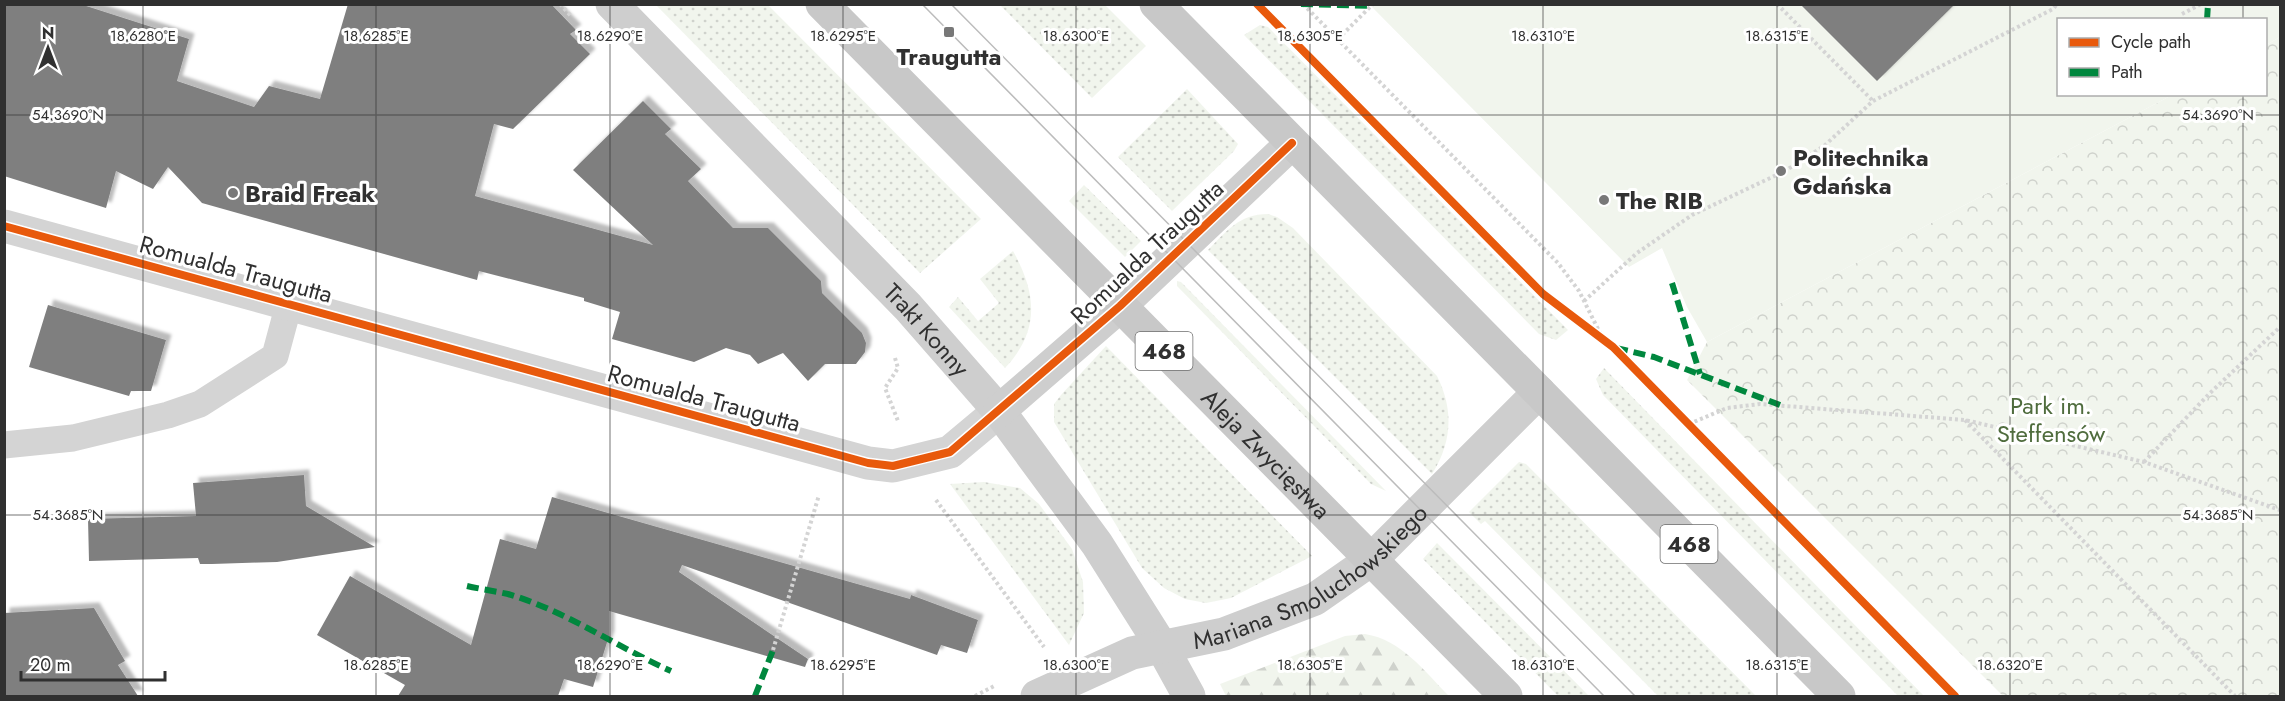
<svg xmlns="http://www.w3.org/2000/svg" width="2285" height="701" font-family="Jost,sans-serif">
	<defs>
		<pattern id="grass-dots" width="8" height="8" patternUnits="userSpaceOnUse" patternTransform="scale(1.5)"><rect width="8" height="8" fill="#f1f5ed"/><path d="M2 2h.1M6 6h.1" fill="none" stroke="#cfd2cc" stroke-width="1.8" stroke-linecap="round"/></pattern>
		<pattern id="forest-firs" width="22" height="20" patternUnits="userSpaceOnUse" patternTransform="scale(1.5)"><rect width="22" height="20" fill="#f1f5ed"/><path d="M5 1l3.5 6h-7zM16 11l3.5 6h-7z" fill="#cfd2cc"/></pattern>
		<pattern id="park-crowns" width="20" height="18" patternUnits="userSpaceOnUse" patternTransform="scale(1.5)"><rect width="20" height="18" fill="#f1f5ed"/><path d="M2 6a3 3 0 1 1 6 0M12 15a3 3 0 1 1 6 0" fill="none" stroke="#cfd2cc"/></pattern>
		<filter id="shadow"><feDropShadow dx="5.5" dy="-5.5" stdDeviation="1.5" flood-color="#0004"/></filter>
	</defs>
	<rect width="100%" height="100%" fill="#fff"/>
	<g fill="url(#grass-dots)">
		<path d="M 656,5 L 768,5 L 981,219 L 920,273 Z"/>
		<path d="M 1000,5 L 1105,5 L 1146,46 L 1092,98 Z"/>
		<path d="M 1260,25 L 1268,27 L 1568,330 L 1556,340 L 1539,334 L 1244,35 Z"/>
		<path d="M 1187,89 L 1238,144 L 1234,151 L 1172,211 L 1118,157 Z"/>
		<path d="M 1084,185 L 1141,241 L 1125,257 L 1069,201 Z"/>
		<path d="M 1268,214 L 1277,217 L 1293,228 L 1437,376 C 1454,410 1452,442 1432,474 L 1208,250 C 1227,231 1239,214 1268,214 Z"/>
		<path d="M 1013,251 C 1037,294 1040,331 1005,368 L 949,307 L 958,297 L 978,321 L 999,303 L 980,279 Z"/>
		<path d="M 1177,281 L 1181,282 L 1386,491 L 1371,484 L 1177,286 Z"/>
		<path d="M 1106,346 L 1312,556 L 1231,598 L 1206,603 L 1185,599 L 1164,588 L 1142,568 L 1054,422 L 1054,404 L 1061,395 Z"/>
		<path d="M 1604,368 L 1924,696 L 1898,696 L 1603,395 L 1596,379 Z"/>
		<path d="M 1519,462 L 1526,464 L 1756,696 L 1658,696 L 1485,521 L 1481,524 L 1469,512 Z"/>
		<path d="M 984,482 L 1020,488 L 1039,504 L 1072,549 L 1083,582 L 1084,613 L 1069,645 L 950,484 Z"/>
		<path d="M 1437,543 L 1589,696 L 1558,696 L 1423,559 Z"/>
	</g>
	<path fill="url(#forest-firs)" d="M 1365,634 C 1402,640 1424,671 1449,696 L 1226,696 L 1220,684 L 1345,636 Z"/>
	<path fill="url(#park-crowns)" d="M 2280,37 L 2280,696 L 2003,696 L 1687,380 L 1707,342 L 2172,95 L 2266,94 L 2266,45 Z"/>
	<path fill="#f1f5ed" d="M 2280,4 L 2280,37 L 2266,45 L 2266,20 L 2058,20 L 2058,94 L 2172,95 L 1707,342 L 1687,307 L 1662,248 L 1629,267 L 1370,5 Z"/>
	<g fill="#7f7f7f" filter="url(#shadow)">
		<path d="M 4,4 L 80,4 L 189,39 L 177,81 L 254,107 L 269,86 L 320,99 L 348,4 L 551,4 L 576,30 L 570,34 L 590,54 L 513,129 L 494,124 L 475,196 L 653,245 L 573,170 L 643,101 L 671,129 L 665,134 L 701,169 L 688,181 L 733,228 L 768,228 L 821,281 L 822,293 L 862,333 L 866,343 L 865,352 L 856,364 L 825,364 L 808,381 L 783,353 L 758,364 L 750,355 L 726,348 L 694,362 L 612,339 L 620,312 L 584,301 L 584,298 L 479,271 L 477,280 L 202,203 L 168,167 L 153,189 L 116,171 L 106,208 L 4,176 Z"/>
		<path d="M 1800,4 L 1955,4 L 1877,81 Z"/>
		<path d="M 48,305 L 166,340 L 151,391 L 131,391 L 129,396 L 29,367 Z"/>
		<path d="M 304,475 L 306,506 L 375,547 L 277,562 L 212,564 L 200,564 L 198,558 L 89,561 L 88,519 L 196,516 L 193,483 Z"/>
		<path d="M 552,497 L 910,599 L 911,595 L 978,620 L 967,653 L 941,645 L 937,655 L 682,565 L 679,572 L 808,659 L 805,667 L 609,611 L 609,636 L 593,687 L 564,679 L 558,696 L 398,696 L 405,685 L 317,635 L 350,576 L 471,645 L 500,539 L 536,549 Z"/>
		<path d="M 94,608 L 125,661 L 118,665 L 138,696 L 4,696 L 4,613 Z"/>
	</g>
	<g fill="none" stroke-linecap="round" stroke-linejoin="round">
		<g stroke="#d4d4d4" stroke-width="4" stroke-dasharray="3 3" stroke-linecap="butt">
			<path d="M 560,4 L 571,16"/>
			<path d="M 1303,4 L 1558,263 L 1579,291 L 1602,337"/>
			<path d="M 1777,4 L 1873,101"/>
			<path d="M 2182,14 L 2201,4"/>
			<path d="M 1338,39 L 1373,4"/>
			<path d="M 1584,301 L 1637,253 L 1692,215 L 1785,171 L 1824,146 L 1873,101 L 2053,9 L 2057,4"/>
			<path d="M 895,358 L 898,368 L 885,388 L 898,421"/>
			<path d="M 1965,420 L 2235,696"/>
			<path d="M 1689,424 L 1727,408 L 1760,404 L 1965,420 L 2144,462 L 2280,510"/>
			<path d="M 2144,462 L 2209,394 L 2280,327"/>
			<path d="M 936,500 L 1044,647"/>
			<path d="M 773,650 L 819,495"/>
			<path d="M 975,696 L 996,685"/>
		</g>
		<path stroke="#d4d4d4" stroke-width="27" d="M 4,445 L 73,438 L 168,415 L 200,404 L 275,356 L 289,304"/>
		<path stroke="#d4d4d4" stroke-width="33" d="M 4,226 L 868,463 L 893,466 L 950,452 L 999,411"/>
		<g stroke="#cecece" stroke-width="33">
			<path id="s1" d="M 612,4 L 908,307 L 999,411 L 1097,544 L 1162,647 L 1189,696"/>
			<path d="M 999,411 L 1120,306 L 1292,143"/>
			<path id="s2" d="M 1037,696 L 1132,653 L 1224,634 L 1315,599 L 1371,560 L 1539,392"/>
		</g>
		<g stroke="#c8c8c8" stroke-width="33">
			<path id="s3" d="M 822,4 L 1506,696"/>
			<path d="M 1156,4 L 1839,696"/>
		</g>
		<g stroke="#bcbcbc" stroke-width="1.5">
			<path d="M 922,4 L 1604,696"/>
			<path d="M 951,4 L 1635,696"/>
		</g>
		<g stroke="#00873e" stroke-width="6" stroke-dasharray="12 6" stroke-linecap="butt">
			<path d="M 1301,4 L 1372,6"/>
			<path d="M 2207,20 L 2208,4"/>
			<path d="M 1672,283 L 1700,374"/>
			<path d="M 1616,348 L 1654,357 L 1780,405"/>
			<path d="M 467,586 C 480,589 494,591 508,594 C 566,611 617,647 671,671"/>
			<path d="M 755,696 L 773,650"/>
		</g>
		<defs>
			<g id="cycleway">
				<path d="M 1257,4 L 1543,294 L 1613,347 L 1955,696"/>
				<path d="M 4,226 L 868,463 L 893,466 L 950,452 L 1120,306 L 1292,143"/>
			</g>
		</defs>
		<use href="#cycleway" stroke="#fff" stroke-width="11"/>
		<use href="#cycleway" stroke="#e8590c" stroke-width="8"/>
	</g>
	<path fill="none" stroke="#303030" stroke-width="1.5" stroke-opacity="0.45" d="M 143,4 L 143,696M 376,4 L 376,696M 610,4 L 610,696M 843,4 L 843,696M 1076,4 L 1076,696M 1310,4 L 1310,696M 1543,4 L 1543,696M 1777,4 L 1777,696M 2010,4 L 2010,696M 2243,4 L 2243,20M 2243,94 L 2243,696M 4,115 L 2280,115M 4,515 L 2280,515"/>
	<g fill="#787878" stroke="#fff" stroke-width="2">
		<rect x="943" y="26" width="12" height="12" rx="3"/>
		<circle cx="1781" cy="171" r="6"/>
		<circle cx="233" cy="193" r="6"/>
		<circle cx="1604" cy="200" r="6"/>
	</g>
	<g text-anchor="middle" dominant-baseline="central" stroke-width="6" stroke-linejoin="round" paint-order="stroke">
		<g fill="#fff" stroke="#6e6e6e" stroke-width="1.5">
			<rect x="1135.5" y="332" width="57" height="38" rx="4.5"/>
			<rect x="1660.5" y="525" width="57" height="38" rx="4.5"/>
		</g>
		<g font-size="22" font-weight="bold" fill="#303030">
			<text x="1164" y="351">468</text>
			<text x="1689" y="544">468</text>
		</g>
		<g font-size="24" font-weight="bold" fill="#303030" stroke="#fff" text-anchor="start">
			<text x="949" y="56" text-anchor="middle">Traugutta</text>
			<text x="1793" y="157">Politechnika<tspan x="1793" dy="28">Gdańska</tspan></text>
			<text x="245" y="193">Braid Freak</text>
			<text x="1616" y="200">The RIB</text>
		</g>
		<g font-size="24" fill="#303030" stroke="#fff">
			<text transform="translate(1147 252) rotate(-43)">Romualda Traugutta</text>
			<text transform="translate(236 269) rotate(15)">Romualda Traugutta</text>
			<text stroke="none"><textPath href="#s1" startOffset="453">Trakt Konny</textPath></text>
			<text transform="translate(704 398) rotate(15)">Romualda Traugutta</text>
			<text stroke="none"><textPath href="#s3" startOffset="632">Aleja Zwycięstwa</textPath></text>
			<text stroke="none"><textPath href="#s2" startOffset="302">Mariana Smoluchowskiego</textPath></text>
		</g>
		<g font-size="24" fill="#4f6c3d" stroke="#fff">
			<text x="2051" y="405">Park im.<tspan x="2051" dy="28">Steffensów</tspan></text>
		</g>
	</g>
	<g font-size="15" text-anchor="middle" fill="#303030" stroke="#fff" stroke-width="6" stroke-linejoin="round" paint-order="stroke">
		<text x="143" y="41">18.6280°E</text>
		<text x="376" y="41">18.6285°E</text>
		<text x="610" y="41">18.6290°E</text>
		<text x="843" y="41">18.6295°E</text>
		<text x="1076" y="41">18.6300°E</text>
		<text x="1310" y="41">18.6305°E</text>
		<text x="1543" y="41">18.6310°E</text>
		<text x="1777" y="41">18.6315°E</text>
		<text x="68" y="120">54.3690°N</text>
		<text x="2218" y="120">54.3690°N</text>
		<text x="68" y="520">54.3685°N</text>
		<text x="2218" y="520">54.3685°N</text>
		<text x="376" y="670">18.6285°E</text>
		<text x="610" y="670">18.6290°E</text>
		<text x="843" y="670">18.6295°E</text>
		<text x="1076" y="670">18.6300°E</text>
		<text x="1310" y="670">18.6305°E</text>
		<text x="1543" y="670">18.6310°E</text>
		<text x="1777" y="670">18.6315°E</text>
		<text x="2010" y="670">18.6320°E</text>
	</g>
	<rect width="2285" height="701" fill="none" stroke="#303030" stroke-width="12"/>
	<rect x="2057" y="18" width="210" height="78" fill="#ffffff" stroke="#acacac" stroke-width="1.5"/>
	<rect x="2069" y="38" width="30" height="9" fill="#e8590c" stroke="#acacac" stroke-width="1.5"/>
	<text x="2111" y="48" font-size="18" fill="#303030">Cycle path</text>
	<rect x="2069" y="68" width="30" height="9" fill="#00873e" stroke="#acacac" stroke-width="1.5"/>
	<text x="2111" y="78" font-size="18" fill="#303030">Path</text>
	<g transform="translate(48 48)" stroke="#ffffff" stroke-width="4.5" paint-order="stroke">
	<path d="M0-4.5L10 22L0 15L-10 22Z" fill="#303030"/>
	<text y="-9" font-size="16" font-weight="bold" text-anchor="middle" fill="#303030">N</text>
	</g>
	<path d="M21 671v9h144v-9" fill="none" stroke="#303030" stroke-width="3"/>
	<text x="30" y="671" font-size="18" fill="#303030" stroke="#ffffff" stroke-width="4.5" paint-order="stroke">20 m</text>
</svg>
